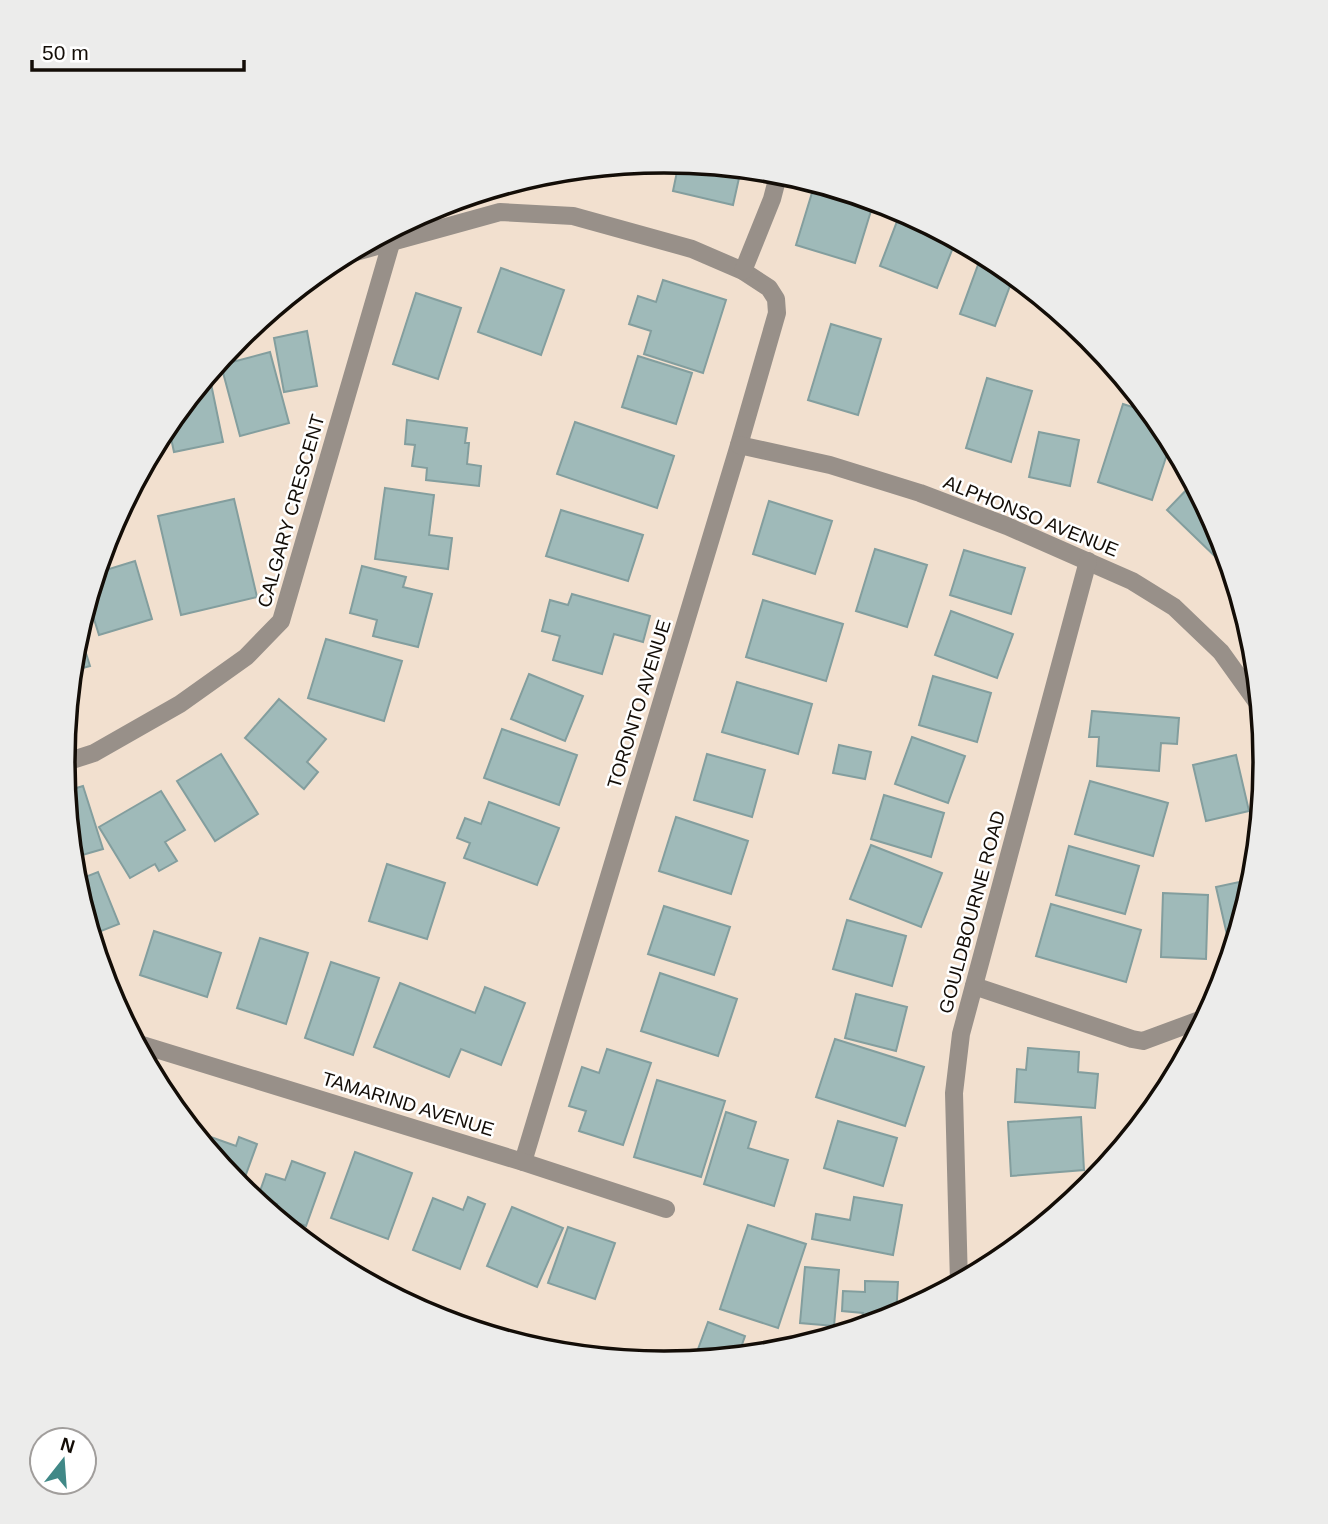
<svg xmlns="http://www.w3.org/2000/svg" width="1328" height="1524" font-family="Helvetica,sans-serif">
	<rect width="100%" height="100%" fill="#f2e0cf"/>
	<g fill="#9fbab9" stroke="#839e9e" stroke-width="2">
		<path d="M 679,162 L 741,169 L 733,205 L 673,191 Z"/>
		<path d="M 815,183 L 874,201 L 855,263 L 796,245 Z"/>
		<path d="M 901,211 L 956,240 L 937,288 L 880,266 Z"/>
		<path d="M 982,254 L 998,263 L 1014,275 L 995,326 L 960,314 Z"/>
		<path d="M 501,268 L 564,290 L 541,355 L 478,332 Z"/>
		<path d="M 663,280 L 726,300 L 703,373 L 644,354 L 651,331 L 629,324 L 638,296 L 656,302 Z"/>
		<path d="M 416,293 L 461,308 L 438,379 L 393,364 Z"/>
		<path d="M 831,324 L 881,339 L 858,415 L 808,400 Z"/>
		<path d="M 307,331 L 317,386 L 284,392 L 274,338 Z"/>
		<path d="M 270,352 L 289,423 L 240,436 L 221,365 Z"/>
		<path d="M 638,356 L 692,373 L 676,424 L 622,407 Z"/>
		<path d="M 209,374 L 223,442 L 174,452 L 168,424 Z"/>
		<path d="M 987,378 L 1032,391 L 1011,462 L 966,448 Z"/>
		<path d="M 1123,404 L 1151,413 L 1171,442 L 1152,500 L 1098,482 Z"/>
		<path d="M 407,420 L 467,428 L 465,443 L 469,443 L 467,464 L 481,466 L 479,486 L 426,480 L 427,468 L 412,466 L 415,445 L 405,444 Z"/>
		<path d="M 575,422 L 674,456 L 657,508 L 557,474 Z"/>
		<path d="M 1039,432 L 1079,440 L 1070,486 L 1029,477 Z"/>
		<path d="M 1193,483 L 1219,532 L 1227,558 L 1222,563 L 1167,510 Z"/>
		<path d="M 385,488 L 434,495 L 429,535 L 452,538 L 448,569 L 375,559 Z"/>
		<path d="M 234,499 L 257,597 L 181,615 L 158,516 Z"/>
		<path d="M 769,501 L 832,521 L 815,574 L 753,554 Z"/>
		<path d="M 561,510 L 643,535 L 628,581 L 546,556 Z"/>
		<path d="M 875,549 L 927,565 L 907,627 L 856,611 Z"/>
		<path d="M 964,550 L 1025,568 L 1011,614 L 950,595 Z"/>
		<path d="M 135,561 L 152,619 L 99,635 L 88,600 L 96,573 Z"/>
		<path d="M 362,566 L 406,577 L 403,587 L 432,594 L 418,647 L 373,636 L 377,620 L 350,613 Z"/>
		<path d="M 572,594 L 650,616 L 643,642 L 614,634 L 602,674 L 553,660 L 560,636 L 542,631 L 550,600 L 568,605 Z"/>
		<path d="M 763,600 L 843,624 L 826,681 L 746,657 Z"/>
		<path d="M 951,611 L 1013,634 L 997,678 L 935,655 Z"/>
		<path d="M 79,631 L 90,666 L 72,671 L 75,644 Z"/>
		<path d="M 1250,634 L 1254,645 L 1255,661 L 1240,641 Z"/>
		<path d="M 326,639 L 402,661 L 384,721 L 308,698 Z"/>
		<path d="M 529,674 L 583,696 L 565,741 L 511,719 Z"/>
		<path d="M 933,676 L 991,693 L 977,742 L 919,725 Z"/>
		<path d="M 737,682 L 812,704 L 798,754 L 722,732 Z"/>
		<path d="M 279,699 L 326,739 L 307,762 L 318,772 L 304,789 L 245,738 Z"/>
		<path d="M 1092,711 L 1179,718 L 1177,744 L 1161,743 L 1159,771 L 1097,766 L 1099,737 L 1089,737 Z"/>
		<path d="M 502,729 L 577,755 L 559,805 L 484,778 Z"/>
		<path d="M 912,737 L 965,756 L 948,803 L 895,784 Z"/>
		<path d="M 839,745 L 871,752 L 865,779 L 833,773 Z"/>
		<path d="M 221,754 L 258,814 L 215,841 L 177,781 Z"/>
		<path d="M 707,754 L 765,770 L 752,817 L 694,800 Z"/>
		<path d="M 1236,755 L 1249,811 L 1206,821 L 1193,765 Z"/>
		<path d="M 1090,781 L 1168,803 L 1153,856 L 1075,834 Z"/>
		<path d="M 83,786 L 103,849 L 72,858 L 66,791 Z"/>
		<path d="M 161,791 L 185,830 L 165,842 L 177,861 L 159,871 L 155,864 L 130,878 L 99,827 Z"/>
		<path d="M 884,795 L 944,813 L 931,857 L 871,839 Z"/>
		<path d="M 489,802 L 559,828 L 537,885 L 464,858 L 470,843 L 457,838 L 465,818 L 481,824 Z"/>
		<path d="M 676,817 L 748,841 L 731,894 L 659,871 Z"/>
		<path d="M 871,845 L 942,873 L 921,927 L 850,899 Z"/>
		<path d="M 1069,846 L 1139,866 L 1125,914 L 1056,895 Z"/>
		<path d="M 387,864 L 445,883 L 427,939 L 369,921 Z"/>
		<path d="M 98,872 L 119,924 L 91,935 L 75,881 Z"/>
		<path d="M 1253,879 L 1231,952 L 1216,887 Z"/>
		<path d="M 1163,893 L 1208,895 L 1206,959 L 1161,957 Z"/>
		<path d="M 1051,904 L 1141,930 L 1126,982 L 1036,956 Z"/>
		<path d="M 664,906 L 730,927 L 714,975 L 648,954 Z"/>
		<path d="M 847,920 L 906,936 L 892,986 L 833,969 Z"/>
		<path d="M 154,931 L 221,953 L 207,997 L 140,975 Z"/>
		<path d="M 260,938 L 308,953 L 286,1024 L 237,1008 Z"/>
		<path d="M 331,962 L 379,978 L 353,1055 L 305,1038 Z"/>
		<path d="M 660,973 L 737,999 L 718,1056 L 641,1031 Z"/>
		<path d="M 400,983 L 475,1013 L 485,987 L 525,1003 L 501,1065 L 461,1049 L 449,1077 L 374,1047 Z"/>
		<path d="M 856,994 L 907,1007 L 896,1051 L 845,1038 Z"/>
		<path d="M 835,1039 L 924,1067 L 905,1126 L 816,1097 Z"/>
		<path d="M 1028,1048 L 1079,1052 L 1078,1072 L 1098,1074 L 1095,1108 L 1015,1102 L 1017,1069 L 1026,1070 Z"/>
		<path d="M 607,1049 L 651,1063 L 623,1145 L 579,1131 L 586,1111 L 569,1106 L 582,1067 L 599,1073 Z"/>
		<path d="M 657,1080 L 725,1101 L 701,1177 L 634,1157 Z"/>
		<path d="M 171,1104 L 191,1113 L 187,1123 Z"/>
		<path d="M 726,1112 L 756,1122 L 748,1148 L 788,1160 L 774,1206 L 704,1184 Z"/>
		<path d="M 1081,1117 L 1084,1170 L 1011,1176 L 1008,1122 Z"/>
		<path d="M 838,1121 L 897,1138 L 883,1186 L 824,1168 Z"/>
		<path d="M 205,1135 L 236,1146 L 239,1137 L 257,1144 L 241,1188 L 202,1142 Z"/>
		<path d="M 355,1152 L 412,1173 L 388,1239 L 331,1218 Z"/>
		<path d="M 292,1161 L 325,1173 L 306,1226 L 272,1214 L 277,1204 L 258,1197 L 266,1174 L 285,1180 Z"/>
		<path d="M 1101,1172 L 1089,1187 L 1083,1192 L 1079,1183 Z"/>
		<path d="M 468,1197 L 485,1204 L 460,1269 L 413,1250 L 433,1198 L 463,1210 Z"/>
		<path d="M 854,1197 L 902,1205 L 893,1255 L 812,1239 L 816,1214 L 850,1220 Z"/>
		<path d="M 512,1207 L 563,1228 L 537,1287 L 487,1266 Z"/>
		<path d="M 748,1225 L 806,1244 L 778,1328 L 720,1309 Z"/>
		<path d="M 568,1227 L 615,1243 L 595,1299 L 548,1283 Z"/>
		<path d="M 805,1267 L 839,1270 L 834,1326 L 800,1323 Z"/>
		<path d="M 865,1281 L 898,1282 L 896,1316 L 889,1319 L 862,1317 L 863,1313 L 842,1311 L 843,1291 L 865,1292 Z"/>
		<path d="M 708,1322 L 745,1336 L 738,1356 L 694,1360 Z"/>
	</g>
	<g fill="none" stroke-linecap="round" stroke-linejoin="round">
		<g stroke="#989089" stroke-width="18">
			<path d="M 341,256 L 500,212 L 573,216 L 692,249 L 743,271 L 769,288 L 776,299 L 777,313 L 739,445 L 523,1162"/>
			<path d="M 743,271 L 772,199 L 779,172"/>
			<path d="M 739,445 L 830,465 L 920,493 L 1007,526 L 1132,581 L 1174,607 L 1221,652 L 1259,705"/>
			<path d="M 63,763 L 94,753 L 180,704 L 246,657 L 281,621 L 392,240"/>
			<path d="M 974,986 L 1132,1039 L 1143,1041 L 1205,1018"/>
			<path d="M 136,1043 L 523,1162 L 666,1209"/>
			<path d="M 959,1283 L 954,1093 L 961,1034 L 1088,561"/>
		</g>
	</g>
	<g text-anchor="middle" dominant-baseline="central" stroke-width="5" stroke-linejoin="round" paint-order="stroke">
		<g font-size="19" fill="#130d07" stroke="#fff">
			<text transform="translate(291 511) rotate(-74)">CALGARY CRESCENT</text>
			<text transform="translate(1031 516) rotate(22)">ALPHONSO AVENUE</text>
			<text transform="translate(639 704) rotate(-73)">TORONTO AVENUE</text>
			<text transform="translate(972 912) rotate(-75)">GOULDBOURNE ROAD</text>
			<text transform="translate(408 1104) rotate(17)">TAMARIND AVENUE</text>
		</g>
	</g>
	<path d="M0 0H1328V1524H0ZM75 762a589 589 0 1 1 1178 0a589 589 0 1 1-1178 0Z" fill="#ececeb" fill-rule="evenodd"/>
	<path fill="none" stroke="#130d07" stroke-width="3.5" d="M75 762a589 589 0 1 1 1178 0a589 589 0 1 1-1178 0Z"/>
	<g transform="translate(63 1461) rotate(17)"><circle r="33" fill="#ffffff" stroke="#a19e9c" stroke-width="2"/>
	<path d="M0-5L12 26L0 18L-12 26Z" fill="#408887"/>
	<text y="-10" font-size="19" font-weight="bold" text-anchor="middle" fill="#130d07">N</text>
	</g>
	<path d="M32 60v10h212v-10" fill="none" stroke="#130d07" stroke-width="3.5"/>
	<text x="42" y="60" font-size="21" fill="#130d07" stroke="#ffffff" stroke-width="5" paint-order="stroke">50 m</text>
</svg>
